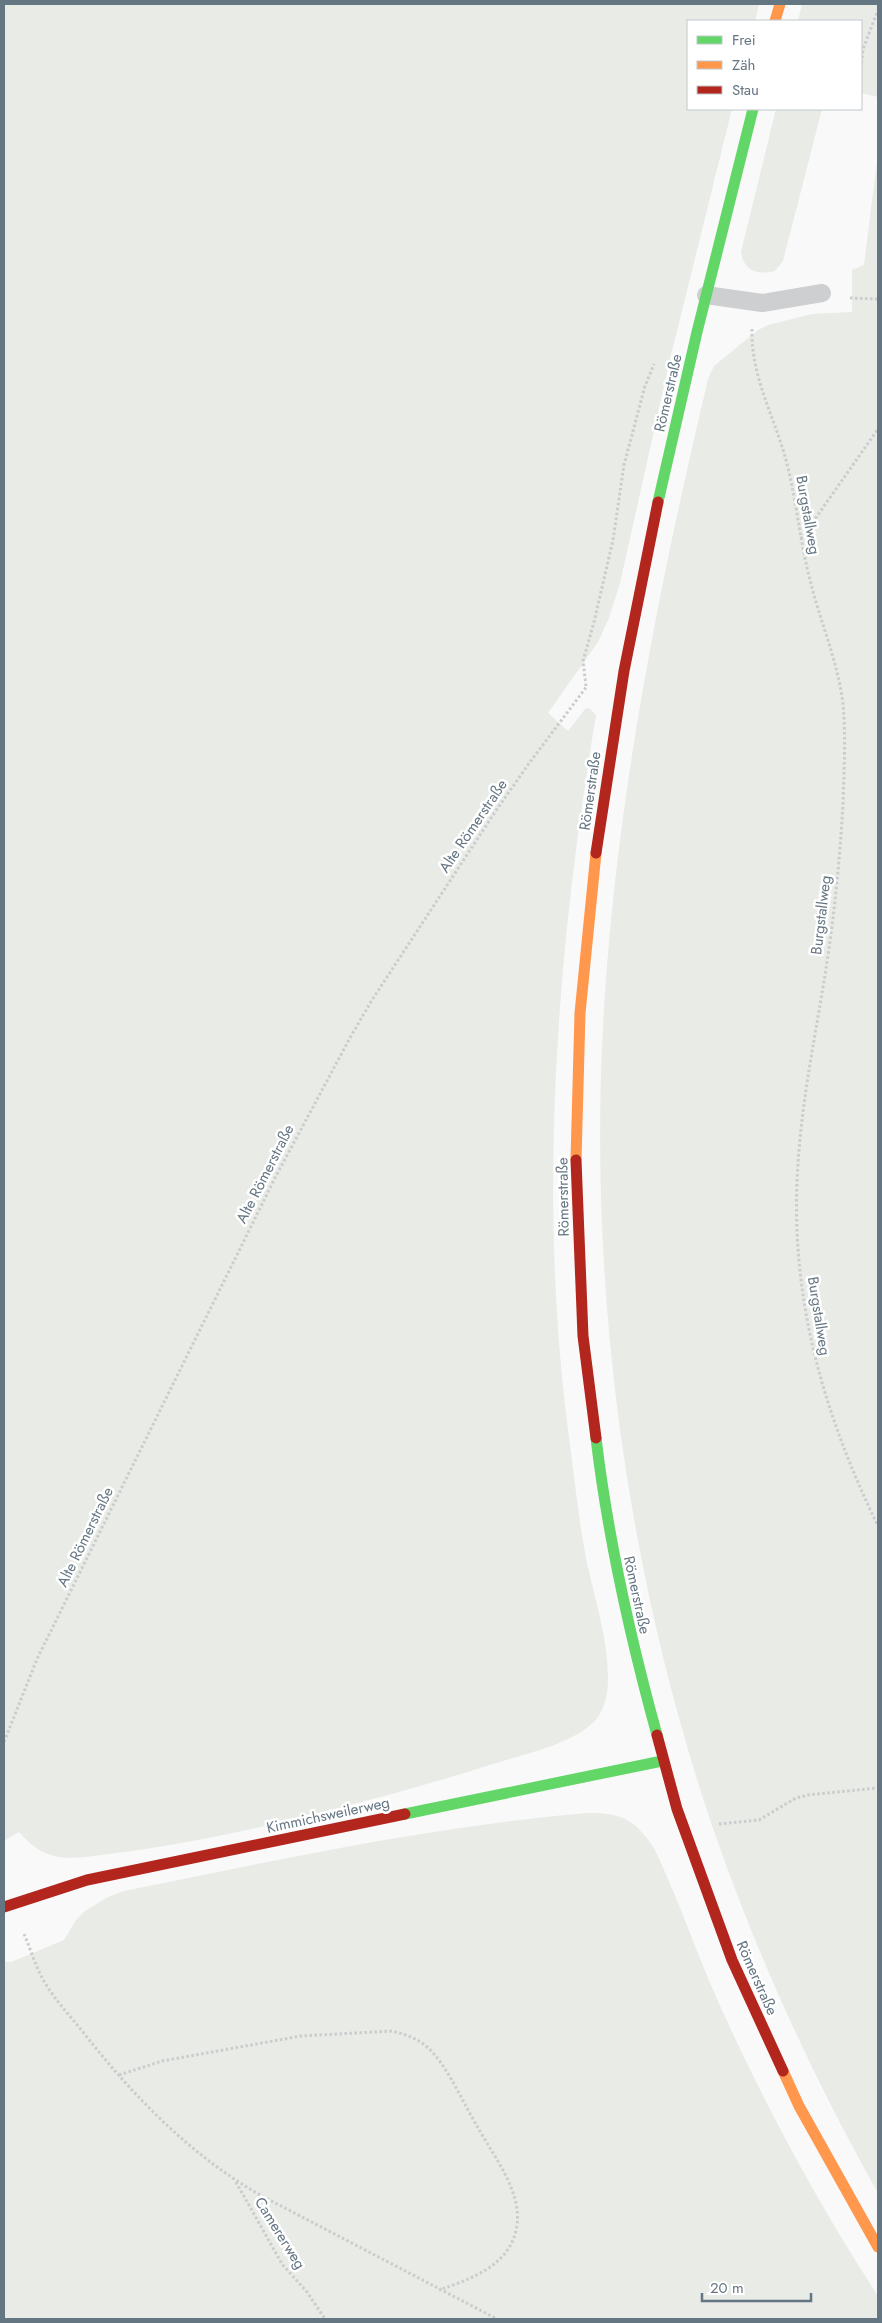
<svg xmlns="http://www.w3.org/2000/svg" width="882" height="2323" font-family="Jost,sans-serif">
	<rect width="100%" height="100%" fill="#f9f9f9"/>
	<g fill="#e8ebe6">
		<path d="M 4,4 L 759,4 L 755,21 L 688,21 L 688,109 L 732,109 L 670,359 L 620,583 L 609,618 L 598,642 L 548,713 L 568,731 L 585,709 L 589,708 L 596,715 C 556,955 537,1204 570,1445 C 575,1483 579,1521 586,1558 C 594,1597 608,1638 608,1678 C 608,1691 606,1705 598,1717 C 580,1742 525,1754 496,1763 C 418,1788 339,1809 260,1827 C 210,1838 159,1848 108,1854 C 90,1856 69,1861 51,1855 C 37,1851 28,1842 19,1832 L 4,1841 Z"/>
		<path d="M 802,4 L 878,4 L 878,97 L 861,93 L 861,21 L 798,21 Z"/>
		<path d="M 776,109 L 822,109 L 783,261 L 775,271 C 758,275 744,272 741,252 Z"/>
		<path d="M 878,153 L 878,2193 C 814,2079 758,1958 715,1834 C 626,1576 587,1282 604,1009 C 617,796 659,586 708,379 L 714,366 L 758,330 L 768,325 L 812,314 L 852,312 L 852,270 L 864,265 Z"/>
		<path d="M 588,1813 C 623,1813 635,1820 654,1848 C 678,1898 695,1949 717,1999 C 763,2102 817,2202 878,2296 L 878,2319 L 4,2319 L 4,1962 L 11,1962 L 64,1940 L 76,1920 L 85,1911 L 106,1898 L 124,1891 C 277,1860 432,1826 588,1813 Z"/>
	</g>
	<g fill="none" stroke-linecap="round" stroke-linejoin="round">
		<g stroke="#cbcccd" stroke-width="3" stroke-dasharray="2.5 2.5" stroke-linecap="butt">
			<path d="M 861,68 L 863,49 L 878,10"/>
			<path d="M 850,298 L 878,299"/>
			<path d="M 752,329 C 751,374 771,410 784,453 C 796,494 799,538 810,580 C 820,621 838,662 843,704 C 846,737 844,770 843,803 C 840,860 834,918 825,975 C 815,1037 802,1100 798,1164 C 789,1293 822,1411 878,1526"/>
			<path d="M 801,539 L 878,429"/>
			<path d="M 586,686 L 583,661 L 594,622 L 613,540 L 624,465 L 645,386 L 654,364"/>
			<path d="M 4,1742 L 37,1659 L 276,1176 L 351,1036 L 372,1000 L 495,812 L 530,762 L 587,686"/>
			<path d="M 719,1824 L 759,1820 L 796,1798 L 808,1795 L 878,1788"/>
			<path d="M 24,1934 C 31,1950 36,1968 45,1983 C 56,2001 70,2016 83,2032 C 133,2096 191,2156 262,2196 L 497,2319"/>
			<path d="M 119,2075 L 162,2061 L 301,2036 L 392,2031 C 404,2034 416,2038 426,2046 C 447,2064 463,2103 477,2126 C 489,2148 507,2172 514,2196 C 518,2208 519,2222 515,2234 C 506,2267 468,2280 439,2290"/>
			<path d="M 236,2182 L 282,2264 L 307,2292 L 325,2319"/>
		</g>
		<path stroke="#cecfd0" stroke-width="18" d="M 706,295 L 762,303 L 822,293"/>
		<g stroke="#63d668" stroke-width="11">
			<path d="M 658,502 L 697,332 L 753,109"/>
			<path d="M 596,1438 C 608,1539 630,1637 657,1735"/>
			<path d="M 405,1814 L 662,1761"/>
		</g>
		<g stroke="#ff974d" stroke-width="11">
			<path d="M 775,21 L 780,4"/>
			<path d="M 576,1160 L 580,1013 L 596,853"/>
			<path d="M 783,2071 L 799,2106 L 878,2247"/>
		</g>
		<g stroke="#b3261e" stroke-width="11">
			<path d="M 596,853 L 624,671 L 658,502"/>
			<path d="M 576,1160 L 583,1336 L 596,1438"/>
			<path d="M 657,1735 L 677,1809 L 732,1960 L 783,2071"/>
			<path d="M 4,1907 L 87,1880 L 405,1814"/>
		</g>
	</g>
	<g text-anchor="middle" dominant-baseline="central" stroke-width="5" stroke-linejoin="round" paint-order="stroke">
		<g font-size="15" fill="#657683" stroke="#fff">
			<text transform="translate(668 393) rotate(-77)">Römerstraße</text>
			<text transform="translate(808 515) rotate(80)">Burgstallweg</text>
			<text transform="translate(590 791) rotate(-82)">Römerstraße</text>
			<text transform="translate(473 826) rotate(-56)">Alte Römerstraße</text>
			<text transform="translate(821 915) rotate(-83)">Burgstallweg</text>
			<text transform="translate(265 1174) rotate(-63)">Alte Römerstraße</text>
			<text transform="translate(563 1197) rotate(-91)">Römerstraße</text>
			<text transform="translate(819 1316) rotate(81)">Burgstallweg</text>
			<text transform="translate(85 1537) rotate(-64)">Alte Römerstraße</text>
			<text transform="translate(637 1595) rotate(78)">Römerstraße</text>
			<text transform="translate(328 1815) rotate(-12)">Kimmichsweilerweg</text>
			<text transform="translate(757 1978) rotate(66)">Römerstraße</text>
			<text transform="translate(280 2233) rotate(58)">Camererweg</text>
		</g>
	</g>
	<rect width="882" height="2323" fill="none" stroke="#657683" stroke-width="10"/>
	<rect x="687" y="20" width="175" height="90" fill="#ffffff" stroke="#c1c8cd"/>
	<rect x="697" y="36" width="25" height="8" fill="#63d668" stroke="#c1c8cd"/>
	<text x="732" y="45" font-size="15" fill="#657683">Frei</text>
	<rect x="697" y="61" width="25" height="8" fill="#ff974d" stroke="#c1c8cd"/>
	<text x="732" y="70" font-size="15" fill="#657683">Zäh</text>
	<rect x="697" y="86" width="25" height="8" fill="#b3261e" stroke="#c1c8cd"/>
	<text x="732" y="95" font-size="15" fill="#657683">Stau</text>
	<path d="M702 2293v8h109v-8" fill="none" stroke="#657683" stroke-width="2.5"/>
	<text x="710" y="2293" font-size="15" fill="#657683" stroke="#ffffff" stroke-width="4" paint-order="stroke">20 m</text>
</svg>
